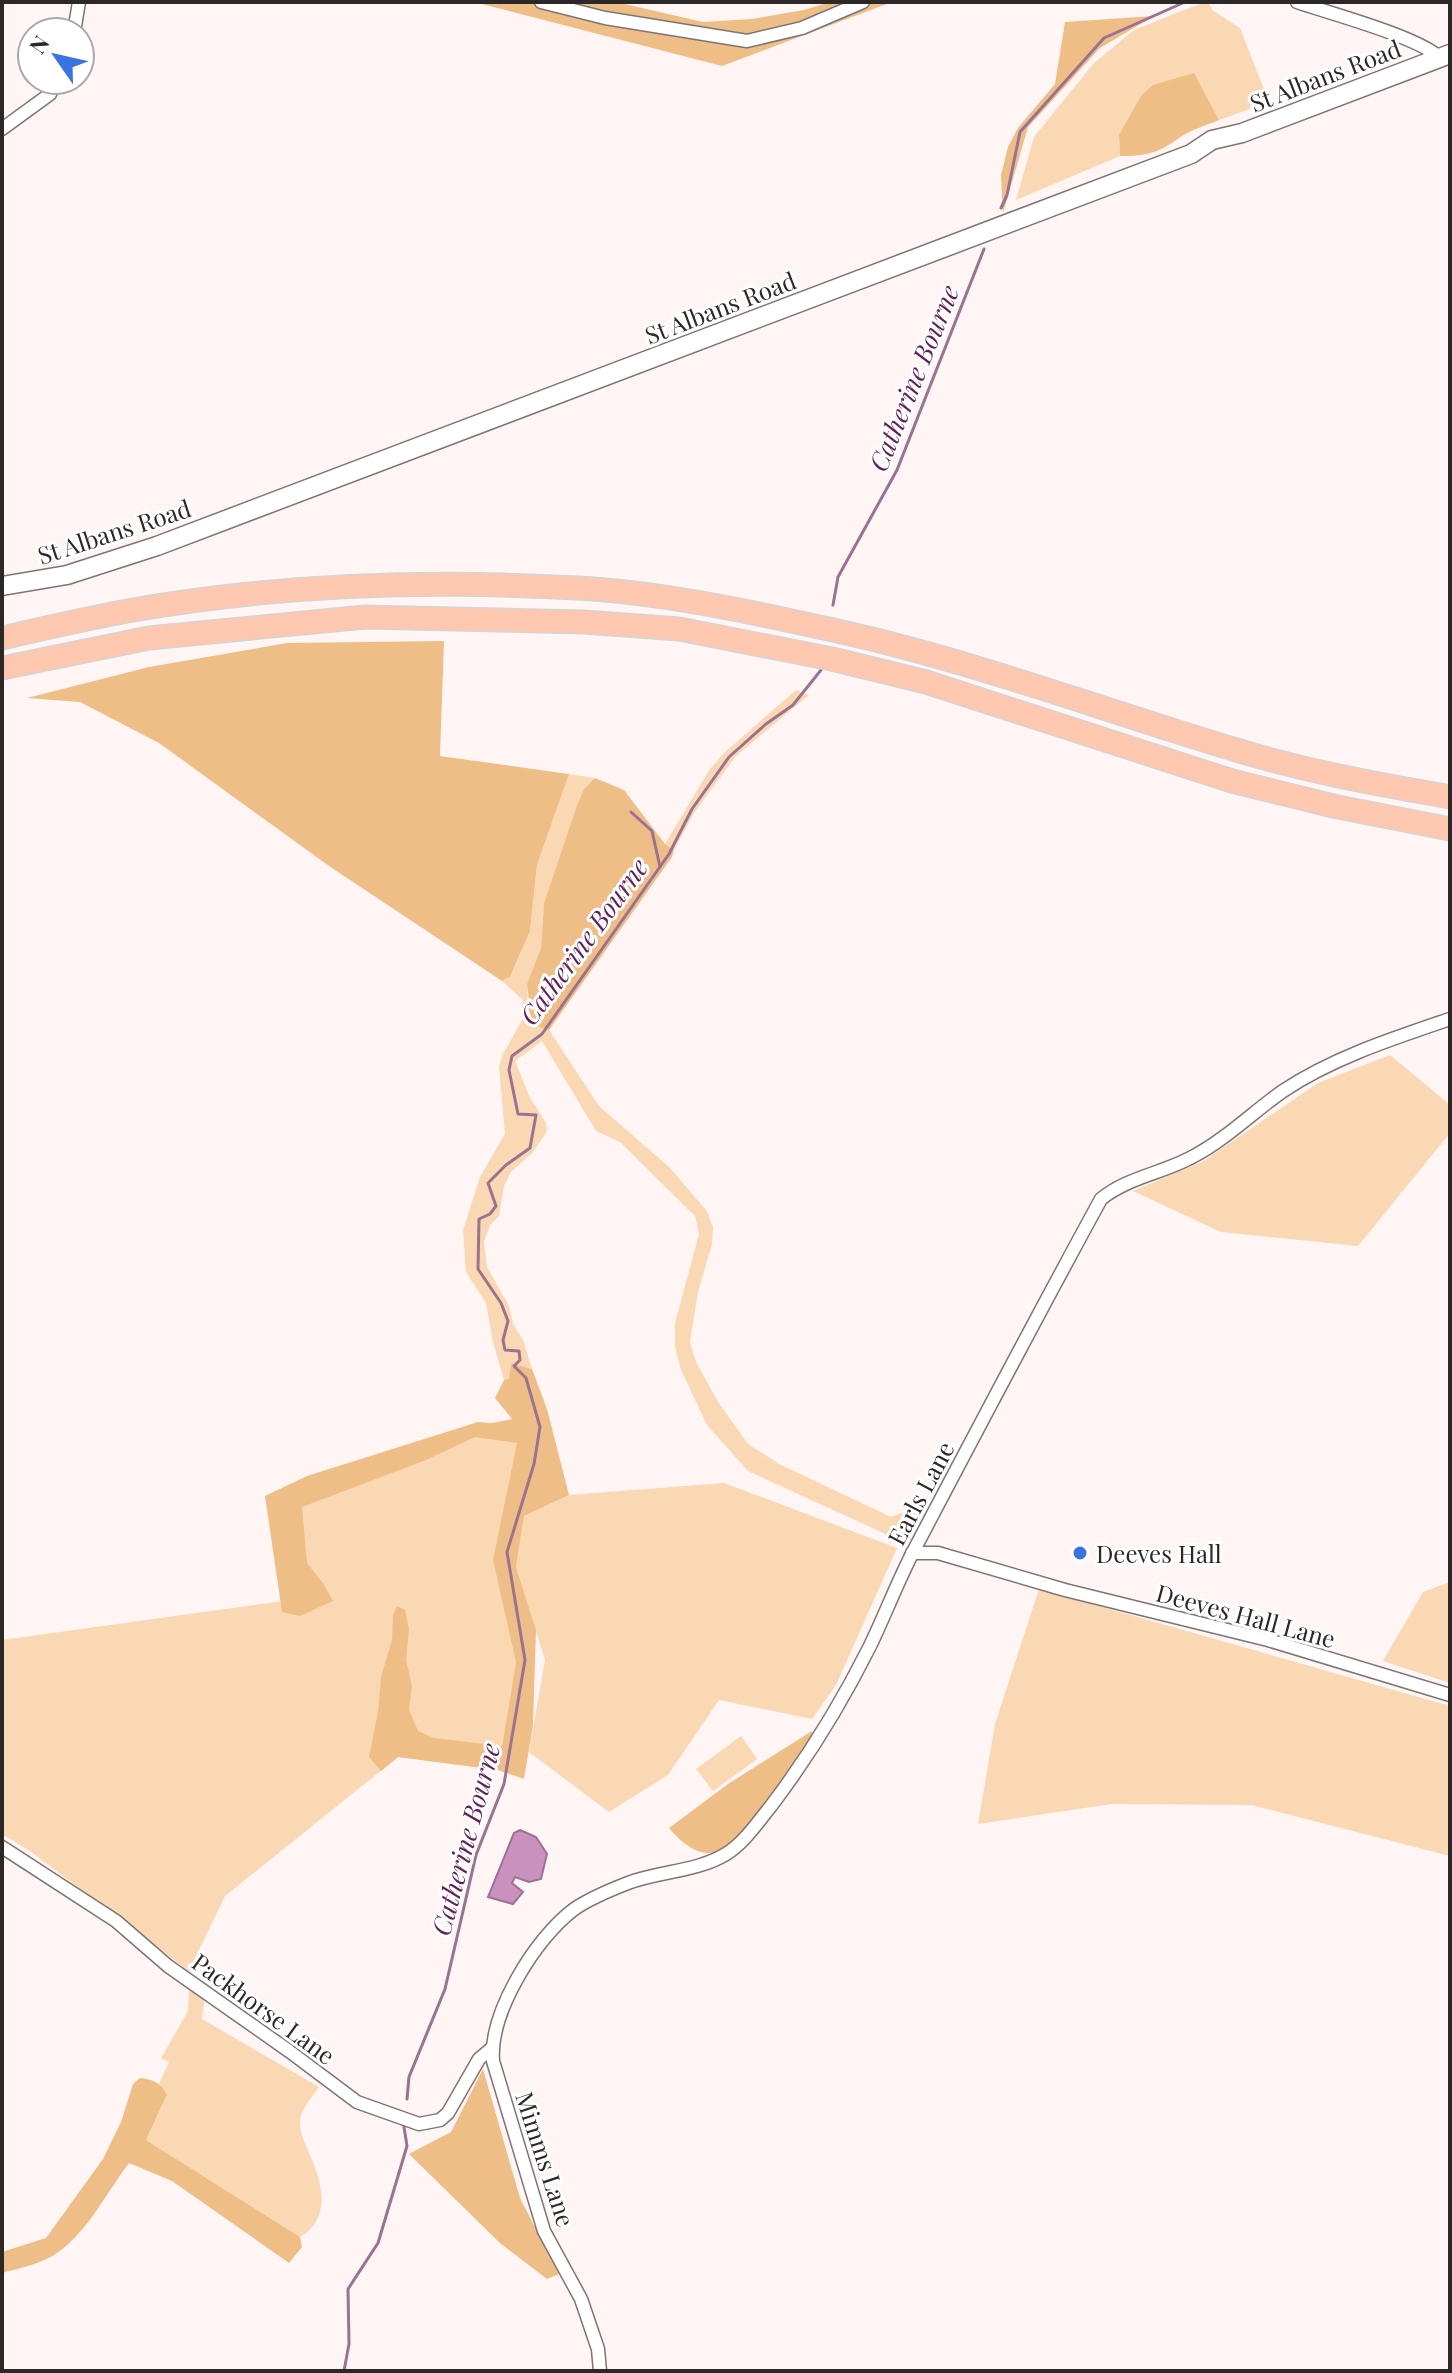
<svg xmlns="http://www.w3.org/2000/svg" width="1452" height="2373" font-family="'Playfair Display',serif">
	<rect width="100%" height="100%" fill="#fff5f4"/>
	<g fill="#fad8b3">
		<path d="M 1205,2 L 1208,2 L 1212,10 L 1240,28 L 1269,102 L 1219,120 L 1194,74 L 1119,135 L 1120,156 L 1016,200 L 1034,137 L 1094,63 L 1134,30 Z"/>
		<path d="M 796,690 L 809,695 L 736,756 L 694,813 L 674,850 L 665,844 L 710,769 L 724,753 Z"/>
		<path d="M 569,774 L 595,778 L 584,789 L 577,805 L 544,903 L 541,948 L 527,984 L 528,1003 L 541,1028 L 549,1030 L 599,1106 L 669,1167 L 707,1211 L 713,1227 L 712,1244 L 698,1292 L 690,1342 L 696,1362 L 718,1402 L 748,1444 L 779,1464 L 891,1517 L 919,1507 L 901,1541 L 748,1471 L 707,1425 L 681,1370 L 675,1347 L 675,1323 L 699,1234 L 695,1216 L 620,1142 L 596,1131 L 542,1041 L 515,1061 L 529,1096 L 546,1123 L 547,1131 L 533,1152 L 511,1172 L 504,1186 L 499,1216 L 490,1225 L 484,1242 L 487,1267 L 509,1306 L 513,1324 L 523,1340 L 532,1369 L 511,1363 L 509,1380 L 504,1380 L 493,1342 L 486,1303 L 466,1272 L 463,1230 L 480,1177 L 505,1134 L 499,1068 L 502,1056 L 522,1020 L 523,1000 L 502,981 L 510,977 L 530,931 L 537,865 Z"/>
		<path d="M 1390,1055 L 1450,1105 L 1450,1133 L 1358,1246 L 1221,1232 L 1133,1191 L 1202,1162 L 1318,1083 Z"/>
		<path d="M 492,1423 L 524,1425 L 499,1554 L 516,1662 L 498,1770 L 398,1757 L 225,1896 L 189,1971 L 30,1851 L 2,1834 L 2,1640 L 298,1599 L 280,1499 Z"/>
		<path d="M 724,1483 L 897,1548 L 836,1685 L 812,1719 L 719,1700 L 668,1775 L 609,1812 L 529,1752 L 545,1660 L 516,1567 L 524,1516 L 569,1495 Z"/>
		<path d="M 1450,1582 L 1450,1683 L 1383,1661 L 1423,1592 Z"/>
		<path d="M 1039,1589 L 1450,1706 L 1450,1856 L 1251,1805 L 1112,1804 L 978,1824 L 995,1724 Z"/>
		<path d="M 741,1736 L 757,1759 L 713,1791 L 696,1769 Z"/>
		<path d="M 189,1987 L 205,1998 L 202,2019 L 319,2087 C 313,2096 302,2108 300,2119 C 299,2132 305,2143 310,2155 C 323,2185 331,2218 300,2237 L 146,2140 L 167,2096 L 159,2084 L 169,2062 L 161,2058 L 188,2011 Z"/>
	</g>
	<g fill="#efbe86">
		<path d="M 474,2 L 616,2 L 703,22 L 752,19 L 804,10 L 830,2 L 892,2 L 722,66 Z"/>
		<path d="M 1154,16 L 1100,48 L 1028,127 L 1003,213 L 1001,175 L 1008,147 L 1018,128 L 1055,84 L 1065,22 Z"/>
		<path d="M 1194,73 L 1219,120 C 1207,125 1190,130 1179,138 C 1160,152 1145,157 1120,156 L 1119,135 L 1141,96 L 1153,85 Z"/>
		<path d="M 444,641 L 440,756 L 569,774 L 537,865 L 530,931 L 510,977 L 502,981 L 329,866 L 159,743 L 80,702 L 27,698 L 149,667 L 287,643 Z"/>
		<path d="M 595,778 L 624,790 L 665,844 L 674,850 L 672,857 L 549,1030 L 541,1028 L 531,1019 L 527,984 L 541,948 L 544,903 L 577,805 L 584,789 Z"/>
		<path d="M 511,1363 L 532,1369 L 547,1409 L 569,1495 L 524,1516 L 516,1567 L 536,1630 L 533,1725 L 524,1779 L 498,1770 L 398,1757 L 381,1771 L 369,1757 L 378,1712 L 381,1677 L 392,1640 L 393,1615 L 397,1606 L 405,1610 L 409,1629 L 406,1660 L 412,1686 L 409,1710 L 418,1731 L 434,1738 L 502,1746 L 516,1662 L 493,1560 L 517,1443 L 475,1437 L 426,1460 L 302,1507 L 307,1563 L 323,1583 L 333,1601 L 300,1616 L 282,1612 L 265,1496 L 307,1476 L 478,1422 L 492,1423 L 512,1419 L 495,1398 L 504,1380 L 509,1379 Z"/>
		<path d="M 812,1731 L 814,1738 C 794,1765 743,1851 711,1853 C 694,1854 679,1840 669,1828 L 728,1784 Z"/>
		<path d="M 483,2069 L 520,2198 L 559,2274 L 547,2279 L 500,2243 L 409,2154 L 451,2132 Z"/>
		<path d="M 140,2078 C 153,2079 161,2083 167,2095 L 146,2140 L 300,2237 L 302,2247 L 289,2263 L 172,2181 L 129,2163 C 107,2192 89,2229 60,2251 C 44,2263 21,2268 2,2273 L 2,2252 L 46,2238 L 103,2159 L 121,2122 L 133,2084 Z"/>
	</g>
	<path fill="#ca91bf" stroke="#9b7292" stroke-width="2" d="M 520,1830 L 536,1837 L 547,1854 L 541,1879 L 529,1882 L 515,1877 L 512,1883 L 523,1892 L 513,1904 L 488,1897 L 514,1833 Z"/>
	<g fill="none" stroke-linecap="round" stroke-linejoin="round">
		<g stroke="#9b7292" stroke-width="3">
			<path d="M 1001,208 L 1007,195 L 1020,132 L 1104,38 L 1185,2"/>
			<path d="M 833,605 L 838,577 L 897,470 L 984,249"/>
			<path d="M 631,812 L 652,831 L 660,867"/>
			<path d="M 407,2099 L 409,2077 L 445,1989 L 476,1855 L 504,1784 L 525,1660 L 507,1552 L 534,1464 L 540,1427 L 526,1378 L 514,1366 L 520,1360 L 519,1351 L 505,1350 L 503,1340 L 508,1321 L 501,1303 L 478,1269 L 479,1219 L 490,1214 L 496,1206 L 488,1183 L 506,1165 L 530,1148 L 536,1115 L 518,1114 L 509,1070 L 512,1056 L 542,1034 L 669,854 L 692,809 L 729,757 L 766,724 L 793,705 L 821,670"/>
			<path d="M 344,2371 L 349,2344 L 348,2289 L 378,2243 L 407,2146 L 404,2127"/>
		</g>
		<defs>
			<g id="minor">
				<path d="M 541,2 L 605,18 L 747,41 L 802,28 L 863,2"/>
				<path d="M 1297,2 C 1329,13 1419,37 1440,58"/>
				<path d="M 74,32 L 79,2"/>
				<path d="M 2,129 L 50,94 L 56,80"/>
				<path d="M 912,1553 L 938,1553 L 1065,1590 L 1268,1640 L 1450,1695"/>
				<path d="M 2,1847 L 116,1921 L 168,1966 L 289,2051 L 357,2102 L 419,2124 L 440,2120 L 448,2113 L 479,2059 L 492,2048"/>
				<path d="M 600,2371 L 598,2349 L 581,2299 L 544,2231 L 493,2061 C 489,2013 535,1939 573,1910 C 588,1899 610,1890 628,1883 C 660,1871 696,1872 726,1854 C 744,1843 758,1822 771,1806 C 809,1756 842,1702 870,1646 C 885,1615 897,1583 913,1552 C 975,1434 1037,1316 1101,1199 C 1128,1177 1164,1173 1194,1156 C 1226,1139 1253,1112 1283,1091 C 1332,1058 1394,1038 1450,1019"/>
			</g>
			<path id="secondary" d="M 2,586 L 67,575 L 157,546 L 1191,154 L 1212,140 L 1242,133 L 1450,54"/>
			<g id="motorway">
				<path d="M 2,638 C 45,628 89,618 133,610 C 276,585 432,580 577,588 C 655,592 743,610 819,627 C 963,657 1099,709 1240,751 C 1308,772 1379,784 1450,797"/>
				<path d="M 2,668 L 149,638 L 365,617 L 584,622 L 679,629 L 832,659 L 926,682 L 1232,781 L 1333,806 L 1450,829"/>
			</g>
		</defs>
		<use href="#minor" stroke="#7d7574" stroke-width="15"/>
		<use href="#secondary" stroke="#7d7574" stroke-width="21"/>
		<use href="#motorway" stroke="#d5d4d4" stroke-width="25"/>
		<use href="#minor" stroke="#fff" stroke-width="12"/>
		<use href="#secondary" stroke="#fff" stroke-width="18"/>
		<use href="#motorway" stroke="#fec7af" stroke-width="22"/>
	</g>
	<circle fill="#3a74e3" stroke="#fff" stroke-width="3" cx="1080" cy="1553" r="8"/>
	<g text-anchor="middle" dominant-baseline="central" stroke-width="6" stroke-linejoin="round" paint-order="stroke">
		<g font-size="24" fill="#2c2828" stroke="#fff">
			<text transform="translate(1325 75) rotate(-21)">St Albans Road</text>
			<text transform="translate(720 307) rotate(-21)">St Albans Road</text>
			<text transform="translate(114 531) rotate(-18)">St Albans Road</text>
			<text transform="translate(920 1493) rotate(-62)">Earls Lane</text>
			<text transform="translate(1246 1615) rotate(15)">Deeves Hall Lane</text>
			<text transform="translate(264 2008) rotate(36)">Packhorse Lane</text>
			<text transform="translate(546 2159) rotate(72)">Mimms Lane</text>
		</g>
		<g font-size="24" fill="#2c2828" stroke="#fff" text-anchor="start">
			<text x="1096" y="1553">Deeves Hall</text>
		</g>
		<g font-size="26" font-style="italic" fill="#621f59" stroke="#fff">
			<text transform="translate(913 378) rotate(-68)">Catherine Bourne</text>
			<text transform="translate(583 941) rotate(-54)">Catherine Bourne</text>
			<text transform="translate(465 1839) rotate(-75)">Catherine Bourne</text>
		</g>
	</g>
	<rect width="1452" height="2373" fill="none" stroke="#2c2828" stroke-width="8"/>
	<g transform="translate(56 56) rotate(304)"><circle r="38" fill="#ffffff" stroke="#aba9a9" stroke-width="2"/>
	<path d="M0-6L14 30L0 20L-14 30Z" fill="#3a74e3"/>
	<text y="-12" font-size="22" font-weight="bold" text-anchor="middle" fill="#2c2828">N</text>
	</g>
</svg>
